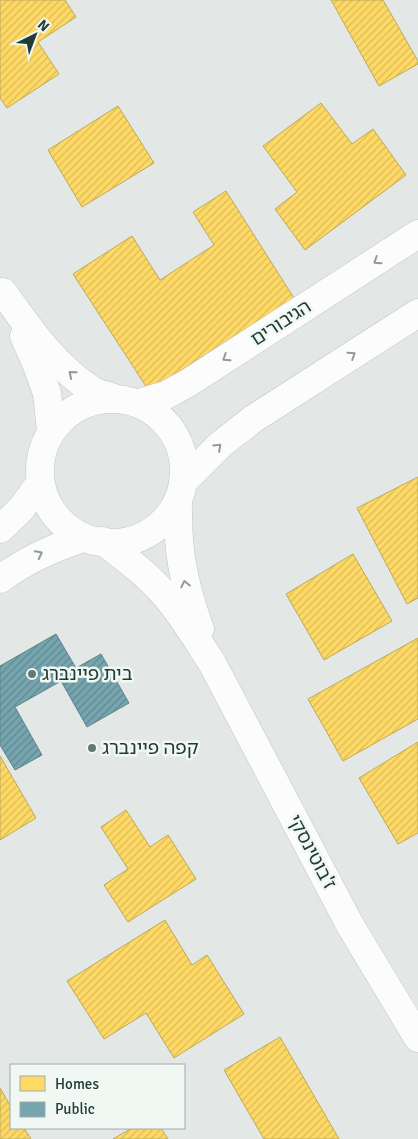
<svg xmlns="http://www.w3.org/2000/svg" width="418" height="1139" font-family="Signika,'Noto Sans Hebrew',sans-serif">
	<defs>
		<pattern id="homes-hatch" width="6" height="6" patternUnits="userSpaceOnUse" patternTransform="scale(1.25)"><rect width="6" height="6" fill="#ffd966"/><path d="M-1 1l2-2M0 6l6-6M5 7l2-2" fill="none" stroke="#dabb59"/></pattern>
		<pattern id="public-hatch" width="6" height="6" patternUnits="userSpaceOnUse" patternTransform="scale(1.25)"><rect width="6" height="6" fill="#76a5af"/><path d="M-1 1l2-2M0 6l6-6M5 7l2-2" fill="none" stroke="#60888f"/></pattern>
	</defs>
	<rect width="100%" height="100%" fill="#e3e8e6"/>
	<g fill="url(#homes-hatch)" stroke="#bcaa57">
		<path d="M 0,0 L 65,0 L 76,17 L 38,42 L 59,74 L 7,108 L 0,98 Z"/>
		<path d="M 331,0 L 383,0 L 418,61 L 418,64 L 379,86 Z"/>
		<path d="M 321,103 L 352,144 L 373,129 L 406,175 L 305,250 L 275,209 L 297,192 L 263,146 Z"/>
		<path d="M 118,106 L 154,163 L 82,207 L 48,150 Z"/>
		<path d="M 226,191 L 294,298 L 149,391 L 73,274 L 132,236 L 160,280 L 214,245 L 193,212 Z"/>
		<path d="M 418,477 L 418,598 L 407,604 L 357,508 Z"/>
		<path d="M 353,554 L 392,621 L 324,660 L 286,594 Z"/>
		<path d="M 418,638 L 418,719 L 343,761 L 308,699 Z"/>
		<path d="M 418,742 L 418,833 L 398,844 L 359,778 Z"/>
		<path d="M 0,756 L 36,818 L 0,840 Z"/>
		<path d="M 126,810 L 150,847 L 168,835 L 196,879 L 128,922 L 104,885 L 128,869 L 101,827 Z"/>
		<path d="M 165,920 L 192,965 L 207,955 L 244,1014 L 174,1058 L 146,1013 L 104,1039 L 67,981 Z"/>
		<path d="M 280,1037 L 339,1139 L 264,1139 L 224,1070 Z"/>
		<path d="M 0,1088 L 11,1107 L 11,1128 L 24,1128 L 31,1139 L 0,1139 Z"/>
		<path d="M 132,1128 L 161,1128 L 168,1139 L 113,1139 Z"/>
	</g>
	<path fill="url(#public-hatch)" stroke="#5c858a" d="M 56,634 L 76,668 L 101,654 L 129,703 L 87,727 L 61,681 L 15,707 L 42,755 L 15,770 L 0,745 L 0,666 Z"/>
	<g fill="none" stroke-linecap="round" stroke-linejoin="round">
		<defs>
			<g id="minor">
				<path d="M 3,292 C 29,328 53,365 92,390 C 98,394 107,395 114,398"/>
				<path d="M 24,336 L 36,363 L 47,393 L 51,431"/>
				<circle cx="112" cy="471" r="72"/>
				<path d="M 139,403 L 166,395 L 188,383 L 418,234"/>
				<path d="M 183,482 L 221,444 L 253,419 L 418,313"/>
				<path d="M 178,500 C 177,549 183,583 200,629"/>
				<path d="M 0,529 L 21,509 L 40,483"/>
				<path d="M 103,541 C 125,558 147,574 165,595 C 183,616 197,640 212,663 L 350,925 L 418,1038"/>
				<path d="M 0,579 C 28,559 51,549 83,538"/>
			</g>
		</defs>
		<use href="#minor" stroke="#c0c5c3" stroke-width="29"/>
		<use href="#minor" stroke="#fbfcfb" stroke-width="28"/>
	</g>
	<defs><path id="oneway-chevron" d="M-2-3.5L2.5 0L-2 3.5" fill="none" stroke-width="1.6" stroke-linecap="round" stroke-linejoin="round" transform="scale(1.25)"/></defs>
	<g stroke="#8e9c98">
		<use href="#oneway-chevron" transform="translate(377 261) rotate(147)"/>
		<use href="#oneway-chevron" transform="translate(352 355) rotate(-33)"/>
		<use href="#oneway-chevron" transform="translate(226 358) rotate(147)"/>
		<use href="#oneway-chevron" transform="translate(72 374) rotate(-141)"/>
		<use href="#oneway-chevron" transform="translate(218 447) rotate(-43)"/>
		<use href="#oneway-chevron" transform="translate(39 554) rotate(-27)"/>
		<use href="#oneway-chevron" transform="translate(185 584) rotate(-102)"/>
	</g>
	<g fill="#657873" stroke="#f1f8f4" stroke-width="2">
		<circle cx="32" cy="674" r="5"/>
		<circle cx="92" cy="748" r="5"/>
	</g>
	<g text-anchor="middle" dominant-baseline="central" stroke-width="5" stroke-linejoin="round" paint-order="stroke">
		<g font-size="19" fill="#213b35" stroke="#f1f8f4">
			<text transform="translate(281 323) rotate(-33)">הגיבורים</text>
			<text transform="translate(312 852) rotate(62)">ז'בוטינסקי</text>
		</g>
		<g font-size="19" fill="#213b35" stroke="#f1f8f4" text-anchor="start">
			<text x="42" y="674">בית פיינברג</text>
			<text x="102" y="748">קפה פיינברג</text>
		</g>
	</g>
	<rect x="10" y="1064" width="175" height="65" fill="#f1f8f4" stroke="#9eaca8"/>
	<rect x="20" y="1076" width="25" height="15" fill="#ffd966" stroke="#9eaca8"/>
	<text x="55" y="1089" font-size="15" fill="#213b35">Homes</text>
	<rect x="20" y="1102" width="25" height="15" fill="#76a5af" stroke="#9eaca8"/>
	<text x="55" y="1114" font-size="15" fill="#213b35">Public</text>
	<g transform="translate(35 35) rotate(42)" stroke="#f1f8f4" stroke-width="4" paint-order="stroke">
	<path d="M0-4L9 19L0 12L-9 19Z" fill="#213b35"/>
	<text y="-8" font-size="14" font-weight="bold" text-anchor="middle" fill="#213b35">N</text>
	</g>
</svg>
